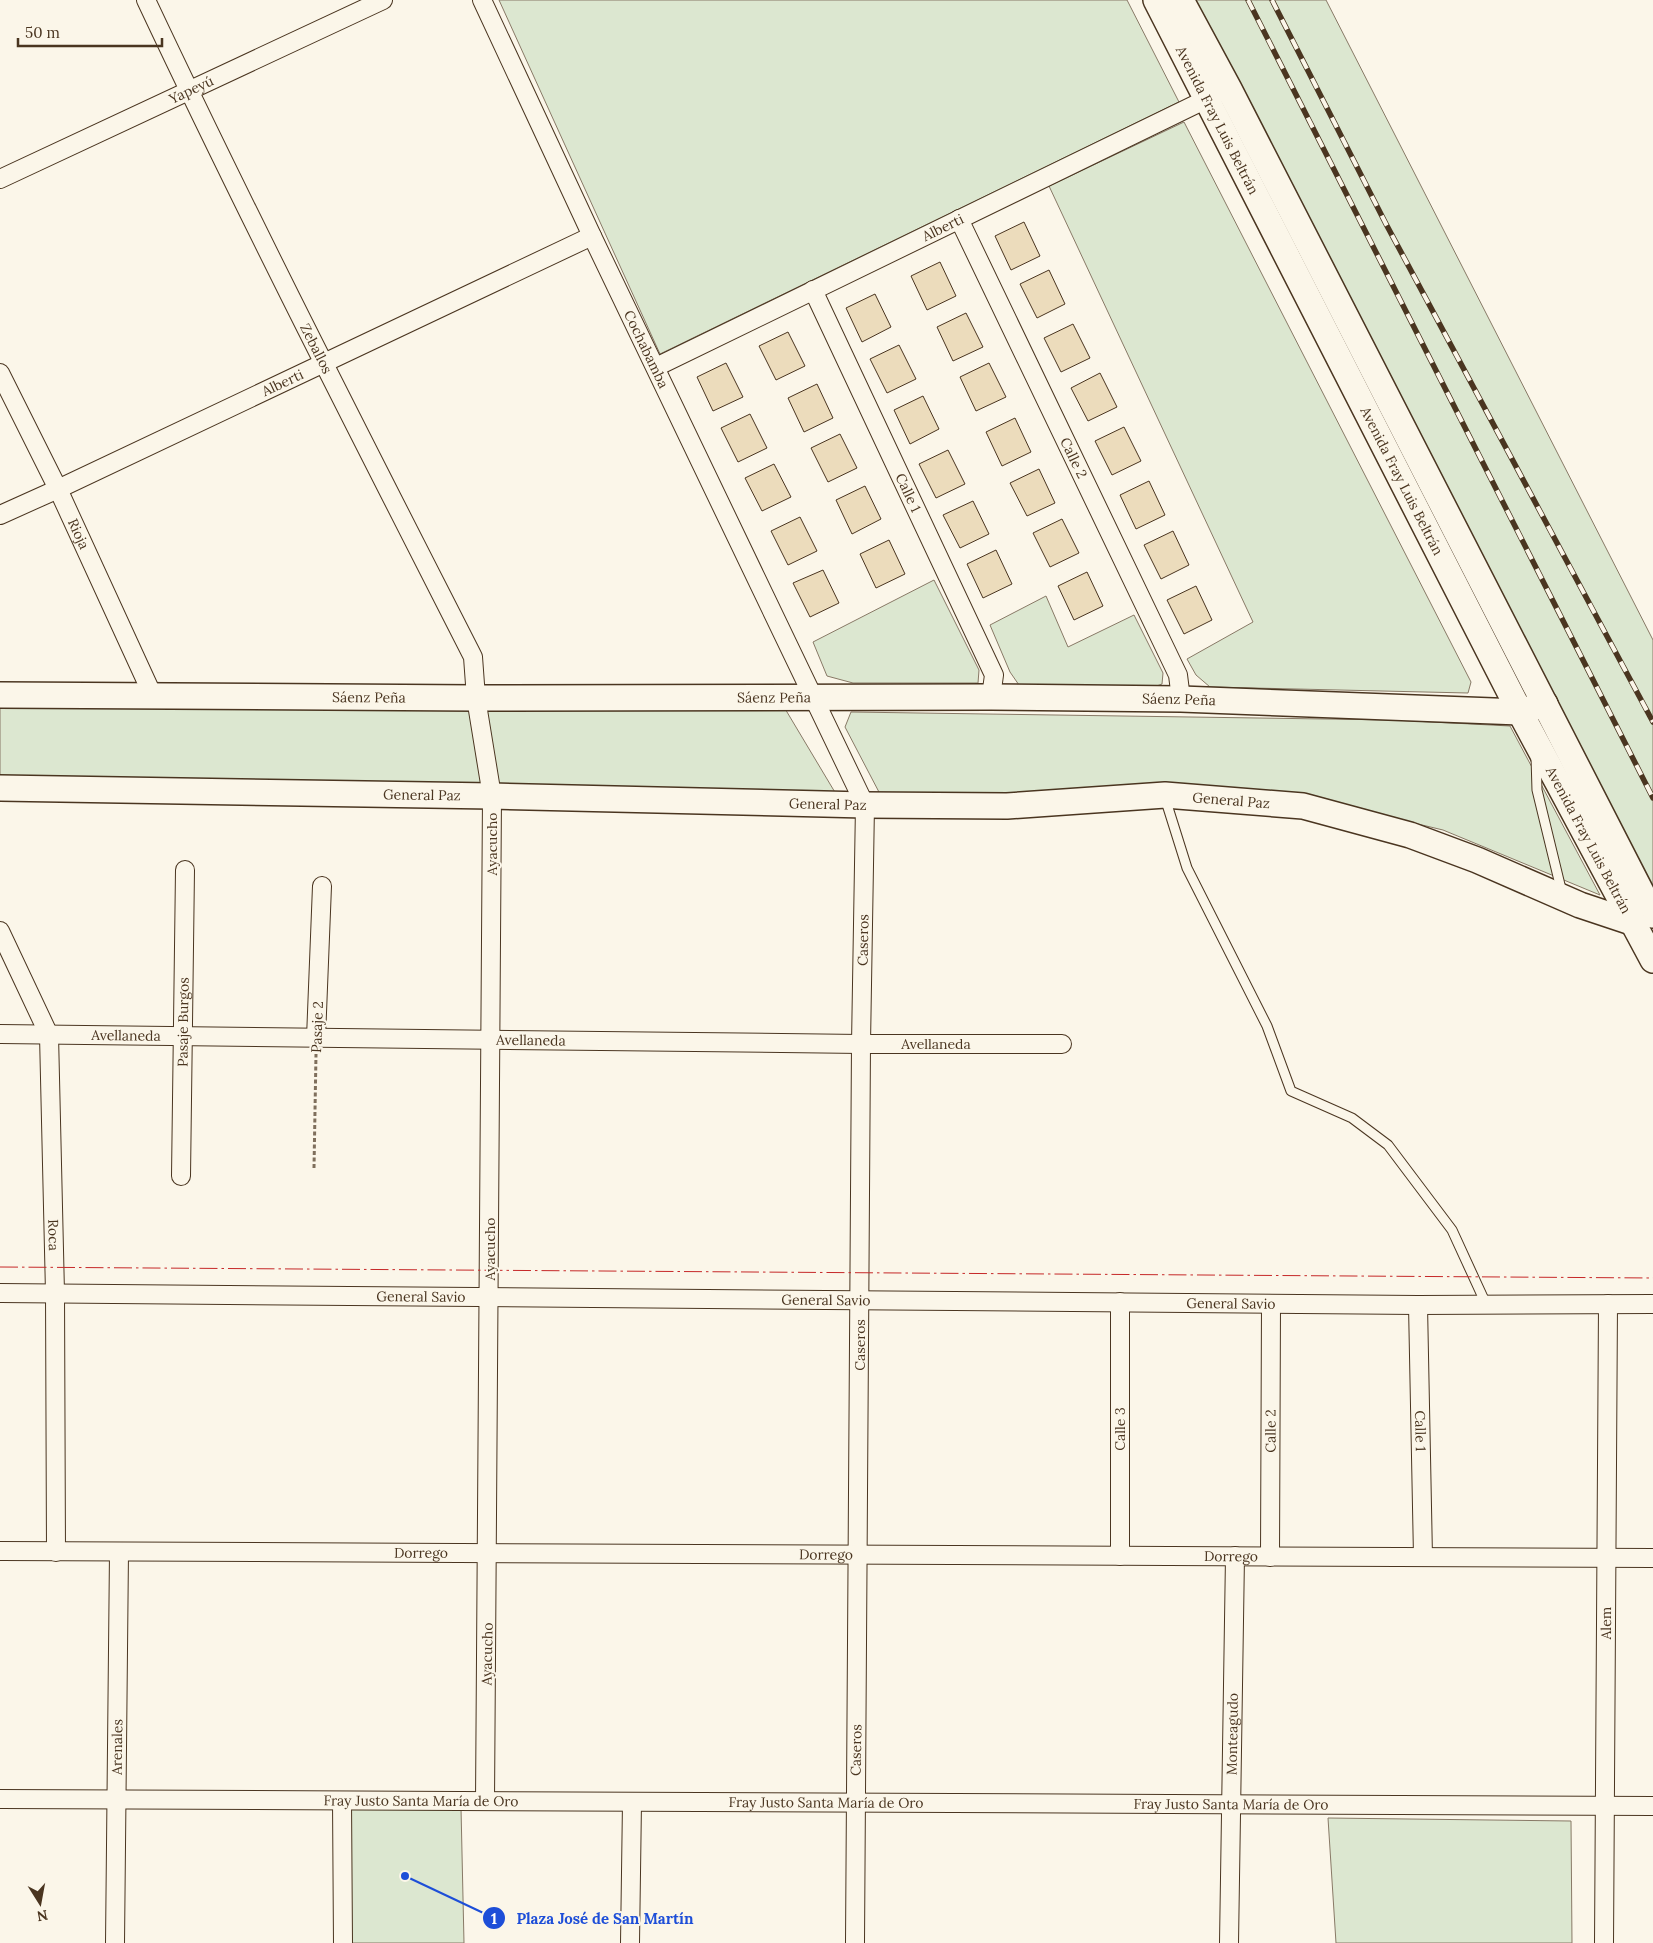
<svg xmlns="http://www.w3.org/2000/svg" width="1653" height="1943" font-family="Lora,serif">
	<rect width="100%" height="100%" fill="#fbf6e9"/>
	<g fill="#dce7d0" stroke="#887966">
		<path d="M 499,0 L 1127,0 L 1179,102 L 660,354 Z"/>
		<path d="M 1181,0 L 1326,0 L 1653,640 L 1653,915 Z"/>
		<path d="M 1184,122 L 1471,682 L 1468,693 L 1210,687 L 1196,675 L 1187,659 L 1253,622 L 1049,186 Z"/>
		<path d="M 934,580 L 979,670 L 978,683 L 853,683 L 827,676 L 813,642 Z"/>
		<path d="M 1046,596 L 1068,647 L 1134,615 L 1163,673 L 1162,684 L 1154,687 L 1019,685 L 1010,672 L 990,625 Z"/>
		<path d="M 0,706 L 784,707 L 836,794 L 0,776 Z"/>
		<path d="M 851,712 L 1393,720 L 1510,726 L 1600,895 L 1443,830 L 1305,797 L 1214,786 L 991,797 L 880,794 L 845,727 Z"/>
		<path d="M 346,1808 L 461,1808 L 464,1943 L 348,1943 Z"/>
		<path d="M 1328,1818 L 1571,1821 L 1572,1943 L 1336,1943 Z"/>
	</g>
	<g fill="#ecdcbc" stroke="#4a3520">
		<path d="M 1024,222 L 1040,256 L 1011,270 L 995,236 Z"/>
		<path d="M 940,262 L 956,296 L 927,310 L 911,276 Z"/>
		<path d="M 1049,270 L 1065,304 L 1037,318 L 1020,284 Z"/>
		<path d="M 875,294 L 891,327 L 862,342 L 846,308 Z"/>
		<path d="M 966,313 L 983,347 L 953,361 L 937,327 Z"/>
		<path d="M 1073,324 L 1090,358 L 1061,372 L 1044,338 Z"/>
		<path d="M 788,332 L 805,366 L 776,380 L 759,346 Z"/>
		<path d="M 899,345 L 916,379 L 887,393 L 870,359 Z"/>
		<path d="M 726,363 L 743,397 L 713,411 L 697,377 Z"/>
		<path d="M 989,363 L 1006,397 L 976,411 L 960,377 Z"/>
		<path d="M 1100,373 L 1117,407 L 1088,421 L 1071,388 Z"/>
		<path d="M 817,384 L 833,418 L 804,432 L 788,398 Z"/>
		<path d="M 923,396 L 939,429 L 910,444 L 894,410 Z"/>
		<path d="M 750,414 L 767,448 L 738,462 L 721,428 Z"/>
		<path d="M 1015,418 L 1031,452 L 1002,466 L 986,432 Z"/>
		<path d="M 1124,427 L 1141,461 L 1112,475 L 1095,441 Z"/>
		<path d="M 840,434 L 857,468 L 828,482 L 811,448 Z"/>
		<path d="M 948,450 L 965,484 L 936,498 L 919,464 Z"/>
		<path d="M 774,464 L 791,497 L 762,511 L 745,478 Z"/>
		<path d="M 1039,469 L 1055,503 L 1027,516 L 1010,483 Z"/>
		<path d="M 1149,481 L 1165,515 L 1136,529 L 1120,495 Z"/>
		<path d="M 865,486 L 881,519 L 852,534 L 836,500 Z"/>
		<path d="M 973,501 L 989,534 L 960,548 L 943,515 Z"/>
		<path d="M 800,517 L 817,551 L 788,565 L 771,531 Z"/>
		<path d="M 1062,519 L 1079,553 L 1050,567 L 1033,533 Z"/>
		<path d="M 1173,531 L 1189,565 L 1161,579 L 1144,545 Z"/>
		<path d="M 889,540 L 905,574 L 876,588 L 860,554 Z"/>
		<path d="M 996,550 L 1012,584 L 983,598 L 967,564 Z"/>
		<path d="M 823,570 L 839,603 L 810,617 L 793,583 Z"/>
		<path d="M 1087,572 L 1103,606 L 1074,620 L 1058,586 Z"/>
		<path d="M 1196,586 L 1212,620 L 1184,634 L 1167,600 Z"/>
	</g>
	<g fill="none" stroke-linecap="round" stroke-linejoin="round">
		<defs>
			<g id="lane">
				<path d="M 1536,757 L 1537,790 L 1562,893"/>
				<path d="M 1165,798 L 1187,868 L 1267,1026 L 1291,1091 L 1352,1118 L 1388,1145 L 1452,1230 L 1486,1304"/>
			</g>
			<g id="street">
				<path id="s1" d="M 146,0 C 250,221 362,439 473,657 L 476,698 L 492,796 L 485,1801"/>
				<path id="s2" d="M 482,0 L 592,236 L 865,805 L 861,1044 L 855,1943"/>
				<path id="s3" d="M 0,179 L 383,0"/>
				<path id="s4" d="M 959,219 L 1178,675 L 1181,699"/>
				<path id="s5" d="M 813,290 L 994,675 L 991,697"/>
				<path id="s6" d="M 656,367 L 1217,94"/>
				<path id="s7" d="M 0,373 L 58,489 L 153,696"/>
				<path id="s8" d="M 0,515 L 58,489 L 592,236"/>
				<path id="s9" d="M 0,931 L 49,1035 L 55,1293 L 56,1552"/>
				<path id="s10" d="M 0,1034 L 861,1044 L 1062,1044"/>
				<path d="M 316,1038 L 322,886"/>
				<path id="s11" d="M 181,1176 L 185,870"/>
				<path id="s12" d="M 0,1293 L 1418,1305 L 1653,1304"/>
				<path id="s13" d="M 1418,1305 L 1423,1557"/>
				<path id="s14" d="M 0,1551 L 1653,1558"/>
				<path d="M 1120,1556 L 1120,1302"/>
				<path id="s15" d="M 1270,1557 L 1271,1304"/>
				<path id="s16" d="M 0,1799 L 1653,1806"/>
				<path d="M 342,1801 L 343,1943"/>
				<path id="s17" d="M 115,1943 L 119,1552"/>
				<path d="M 630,1943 L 632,1802"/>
				<path id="s18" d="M 1229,1943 L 1235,1556"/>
				<path id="s19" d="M 1604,1943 L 1608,1304"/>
			</g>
			<g id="secondary">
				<path id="s20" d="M 1156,0 L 1520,712 L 1653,960"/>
				<path d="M 1181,0 L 1229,89 L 1653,915"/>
				<path id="s21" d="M 0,695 L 476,698 L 991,697 L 1181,699 L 1520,712 L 1545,704"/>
				<path id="s22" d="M 0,788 L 492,796 L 865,805 L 1007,806 L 1165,795 L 1303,806 L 1410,835 L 1477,860 L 1580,905 L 1634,923"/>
			</g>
		</defs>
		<use href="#lane" stroke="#4a3520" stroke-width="11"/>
		<use href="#street" stroke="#4a3520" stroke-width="20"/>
		<use href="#secondary" stroke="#4a3520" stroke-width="28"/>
		<path stroke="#7f6f5c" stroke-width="3" stroke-dasharray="4 2.5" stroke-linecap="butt" d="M 314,1168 L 316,1054"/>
		<use href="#lane" stroke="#fbf6e9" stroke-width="9"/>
		<use href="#street" stroke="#fbf6e9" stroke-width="18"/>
		<use href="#secondary" stroke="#fbf6e9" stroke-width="25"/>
		<defs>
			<g id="rail">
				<path d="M 1248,0 L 1653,798"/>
				<path d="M 1272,0 L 1386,224 L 1653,722"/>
			</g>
		</defs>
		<use href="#rail" stroke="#4a3520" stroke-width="5.5"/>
		<use href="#rail" stroke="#fbf6e9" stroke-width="4" stroke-dasharray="11" stroke-linecap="butt"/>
		<path stroke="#c62828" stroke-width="1" stroke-dasharray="18 4 2.5 4" stroke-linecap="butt" d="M 0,1267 L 1653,1278"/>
	</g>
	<g text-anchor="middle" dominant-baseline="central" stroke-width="4" stroke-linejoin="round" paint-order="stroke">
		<g font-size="14" fill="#4a3520" stroke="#fbf6e9">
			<text stroke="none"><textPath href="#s3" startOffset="211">Yapeyú</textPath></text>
			<text stroke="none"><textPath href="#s20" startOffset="135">Avenida Fray Luis Beltrán</textPath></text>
			<text stroke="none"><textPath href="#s6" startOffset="319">Alberti</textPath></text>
			<text stroke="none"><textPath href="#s1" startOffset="388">Zeballos</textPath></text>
			<text stroke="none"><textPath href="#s2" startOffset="386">Cochabamba</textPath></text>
			<text stroke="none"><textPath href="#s8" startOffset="312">Alberti</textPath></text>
			<text stroke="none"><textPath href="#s4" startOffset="265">Calle 2</textPath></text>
			<text stroke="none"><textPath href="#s20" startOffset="540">Avenida Fray Luis Beltrán</textPath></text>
			<text stroke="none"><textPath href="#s5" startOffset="224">Calle 1</textPath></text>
			<text stroke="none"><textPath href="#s7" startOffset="179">Rioja</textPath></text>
			<text stroke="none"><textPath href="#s21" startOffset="369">Sáenz Peña</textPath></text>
			<text stroke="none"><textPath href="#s21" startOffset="774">Sáenz Peña</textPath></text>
			<text stroke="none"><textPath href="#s21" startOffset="1179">Sáenz Peña</textPath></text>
			<text stroke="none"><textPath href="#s22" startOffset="422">General Paz</textPath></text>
			<text stroke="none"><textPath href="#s22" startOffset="1232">General Paz</textPath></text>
			<text stroke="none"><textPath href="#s22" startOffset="828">General Paz</textPath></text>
			<text stroke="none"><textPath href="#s20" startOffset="945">Avenida Fray Luis Beltrán</textPath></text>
			<text transform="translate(492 844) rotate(-90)">Ayacucho</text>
			<text transform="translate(863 940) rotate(-89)">Caseros</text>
			<text stroke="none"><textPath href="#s11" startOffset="154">Pasaje Burgos</textPath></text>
			<text transform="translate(317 1027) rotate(-88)">Pasaje 2</text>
			<text stroke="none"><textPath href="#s10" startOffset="126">Avellaneda</textPath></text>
			<text stroke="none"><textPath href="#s10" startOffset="531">Avellaneda</textPath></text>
			<text stroke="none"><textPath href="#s10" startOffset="936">Avellaneda</textPath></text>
			<text stroke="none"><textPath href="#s9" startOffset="315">Roca</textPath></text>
			<text transform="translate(490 1249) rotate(-90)">Ayacucho</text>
			<text stroke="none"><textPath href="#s12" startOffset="421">General Savio</textPath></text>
			<text stroke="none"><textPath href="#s12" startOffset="826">General Savio</textPath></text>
			<text stroke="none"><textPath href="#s12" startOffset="1231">General Savio</textPath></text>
			<text transform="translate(860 1345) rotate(-90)">Caseros</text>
			<text transform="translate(1120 1429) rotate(-90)">Calle 3</text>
			<text stroke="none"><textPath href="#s15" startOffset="126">Calle 2</textPath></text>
			<text stroke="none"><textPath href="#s13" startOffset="126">Calle 1</textPath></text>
			<text stroke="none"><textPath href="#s14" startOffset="421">Dorrego</textPath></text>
			<text stroke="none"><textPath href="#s14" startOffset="826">Dorrego</textPath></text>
			<text stroke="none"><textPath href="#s14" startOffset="1231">Dorrego</textPath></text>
			<text stroke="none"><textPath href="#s19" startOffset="320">Alem</textPath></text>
			<text transform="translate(487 1654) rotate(-89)">Ayacucho</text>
			<text stroke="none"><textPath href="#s18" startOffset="209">Monteagudo</textPath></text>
			<text stroke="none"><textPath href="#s17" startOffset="196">Arenales</textPath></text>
			<text transform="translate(856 1750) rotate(-89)">Caseros</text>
			<text stroke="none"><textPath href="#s16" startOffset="421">Fray Justo Santa María de Oro</textPath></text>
			<text stroke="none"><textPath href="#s16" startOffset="826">Fray Justo Santa María de Oro</textPath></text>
			<text stroke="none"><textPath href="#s16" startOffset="1231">Fray Justo Santa María de Oro</textPath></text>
		</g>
	</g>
	<path fill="none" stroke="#1d4ed8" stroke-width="2" d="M405 1876L494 1918"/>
	<g fill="#1d4ed8" stroke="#fbf6e9" stroke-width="2">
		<circle cx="405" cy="1876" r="5"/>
		<circle cx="494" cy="1918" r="12"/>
	</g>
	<g font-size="15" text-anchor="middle" font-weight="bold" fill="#fff">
		<text x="494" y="1924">1</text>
	</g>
	<g font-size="15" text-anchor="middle" font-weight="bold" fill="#1d4ed8" stroke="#fbf6e9" stroke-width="4" stroke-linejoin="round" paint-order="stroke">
		<text x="605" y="1924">Plaza José de San Martín</text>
	</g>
	<g transform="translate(40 1903) rotate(169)" stroke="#fbf6e9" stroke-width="4" paint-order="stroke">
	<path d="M0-4L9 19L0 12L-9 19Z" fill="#4a3520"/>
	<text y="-8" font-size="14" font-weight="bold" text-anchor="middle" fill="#4a3520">N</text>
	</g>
	<path d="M18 38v8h144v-8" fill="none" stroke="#4a3520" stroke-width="2.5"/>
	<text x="25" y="38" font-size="15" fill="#4a3520" stroke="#fbf6e9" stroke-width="4" paint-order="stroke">50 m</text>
</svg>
